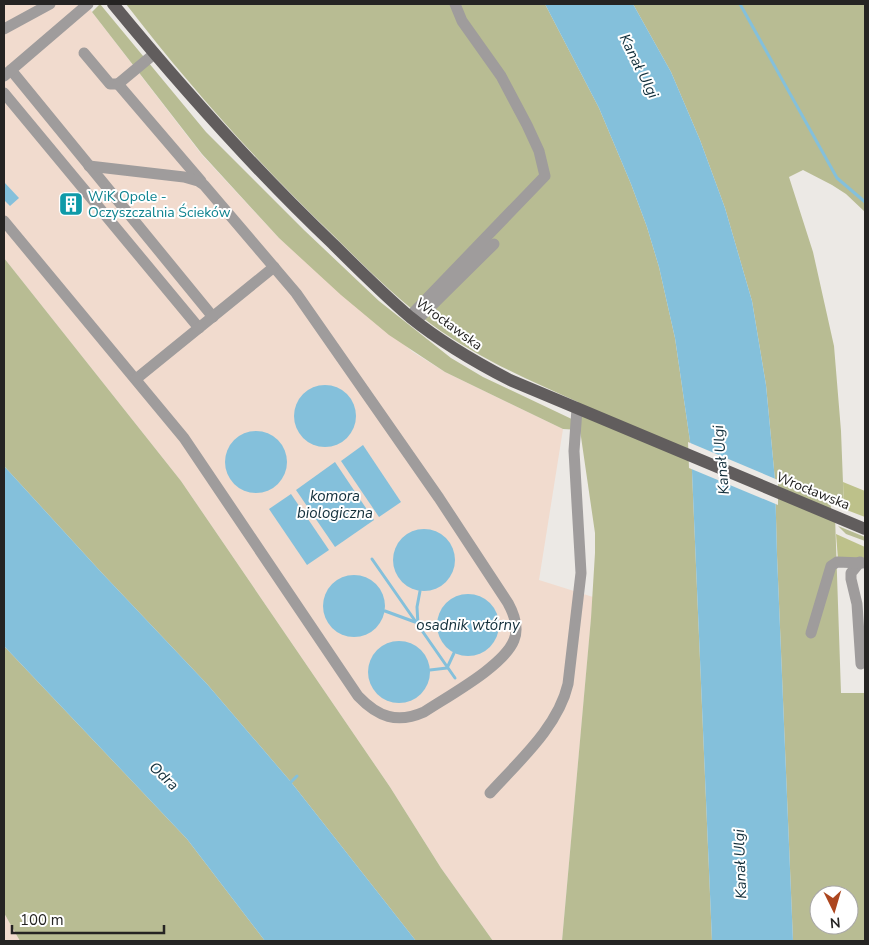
<svg xmlns="http://www.w3.org/2000/svg" width="869" height="945" font-family="'Nunito Sans',sans-serif">
	<rect width="100%" height="100%" fill="#ece9e5"/>
	<g fill="#f1dbce">
		<path d="M 4,4 L 93,4 L 89,7 L 92,12 L 202,155 L 279,238 L 413,352 L 445,372 L 563,429 L 539,580 L 593,597 L 562,941 L 493,941 L 441,868 L 390,787 L 181,481 L 4,258 Z"/>
		<path d="M 4,913 L 20,941 L 4,941 Z"/>
	</g>
	<g fill="#b8bc93" fill-rule="evenodd">
		<path d="M 100,4 L 206,132 L 304,230 L 379,301 L 451,358 L 483,377 L 578,422 L 578,402 C 528,380 476,357 431,324 C 396,298 364,266 333,235 C 258,163 189,86 126,4 L 545,4 L 599,108 L 631,184 L 647,227 L 659,267 L 675,338 L 691,448 L 712,941 L 562,941 L 591,618 L 595,553 L 595,533 L 580,430 L 563,429 L 445,372 L 389,335 L 341,295 L 279,238 L 202,154 L 92,12 Z"/>
		<path d="M 633,4 L 865,4 L 865,212 L 846,194 L 832,185 L 803,170 L 789,177 L 813,252 L 834,346 L 841,431 L 844,509 L 830,500 L 832,515 L 835,516 L 841,693 L 865,693 L 865,941 L 793,941 L 777,555 L 775,480 L 766,385 L 752,301 L 725,208 L 700,140 L 671,72 ZM 819,895 L 849,895 L 849,925 L 819,925 Z"/>
		<path d="M 4,258 L 181,481 L 390,787 L 441,868 L 493,941 L 416,941 L 291,782 L 207,684 L 101,572 L 4,466 Z"/>
		<path d="M 838,526 L 865,537 L 865,541 L 846,534 Z"/>
		<path d="M 4,646 L 187,839 L 265,941 L 20,941 L 4,913 Z"/>
	</g>
	<g fill="#bdc18a">
		<path d="M 843,482 L 865,491 L 865,517 L 844,509 Z"/>
		<path d="M 836,534 L 865,547 L 865,561 L 838,559 Z"/>
	</g>
	<g fill="#84c0db">
		<path d="M 545,4 L 633,4 L 671,72 L 700,140 L 725,208 L 752,301 L 766,385 L 775,480 L 777,555 L 793,941 L 712,941 L 691,448 L 675,338 L 659,267 L 647,227 L 631,184 L 599,108 Z"/>
		<path d="M 4,182 L 19,198 L 10,206 L 4,200 Z"/>
		<circle cx="325" cy="416" r="31"/>
		<circle cx="256" cy="462" r="31"/>
		<path d="M 363,445 L 401,502 L 379,517 L 341,461 Z"/>
		<path d="M 335,462 L 374,520 L 335,547 L 296,490 Z"/>
		<path d="M 4,466 L 101,572 L 207,684 L 291,782 L 416,941 L 265,941 L 187,839 L 4,646 Z"/>
		<path d="M 291,494 L 329,550 L 307,565 L 269,509 Z"/>
		<circle cx="424" cy="560" r="31"/>
		<circle cx="354" cy="606" r="31"/>
		<circle cx="468" cy="625" r="31"/>
		<circle cx="399" cy="672" r="31"/>
	</g>
	<path fill="#ece9e5" d="M 688,442 L 778,480 L 778,505 L 689,468 Z"/>
	<g fill="none" stroke-linecap="round" stroke-linejoin="round">
		<g stroke="#84c0db" stroke-width="3">
			<path d="M 740,4 L 837,178 L 865,202"/>
			<path d="M 372,559 L 455,678"/>
			<path d="M 385,611 L 415,622"/>
			<path d="M 418,625 L 417,607 L 420,591"/>
			<path d="M 430,670 L 447,668 L 454,653"/>
			<path d="M 291,782 L 297,776"/>
		</g>
		<g stroke="#9f9c9c" stroke-width="11">
			<path d="M 4,29 L 50,4"/>
			<path d="M 84,53 L 110,84 L 118,84"/>
			<path d="M 154,54 L 118,84 L 201,181"/>
			<path d="M 11,70 L 213,317"/>
			<path d="M 4,76 L 88,4"/>
			<path d="M 4,93 L 199,328"/>
			<path d="M 4,221 L 184,438 L 358,696 C 378,717 397,724 424,712 C 448,696 504,666 514,640 C 519,628 514,614 508,603 L 439,498 L 296,293 L 204,185 L 198,181 L 184,177 L 89,166"/>
			<path d="M 410,316 L 545,176 L 539,151 L 527,125 L 501,76 L 462,21 L 455,4"/>
			<path d="M 416,321 L 494,244"/>
			<path d="M 136,379 L 274,267"/>
			<path d="M 860,562 L 851,573 L 851,579 L 857,604 L 861,664"/>
			<path d="M 811,633 L 831,566 L 837,562 L 863,563"/>
			<path d="M 490,793 C 519,761 558,727 568,684 L 581,573 L 574,451 L 577,409"/>
		</g>
		<path stroke="#615d5d" stroke-width="12" d="M 113,4 C 183,89 253,168 333,244 C 358,269 383,294 410,317 C 441,342 475,362 510,380 L 865,529"/>
	</g>
	<defs>
		<symbol id="building-square" viewBox="-11 -11 22 22"><rect x="-9" y="-9" width="18" height="18" rx="4" fill="#0f9aa8" stroke="#fff"/><path d="M-4-6H4V6H1V3H-1V6H-4ZM-2.5-4.3h1.7v1.8h-1.7ZM.8-4.3h1.7v1.8H.8ZM-2.5-1h1.7V.8h-1.7ZM.8-1h1.7V.8H.8Z" fill="#fff"/></symbol>
	</defs>
	<g fill-rule="evenodd">
		<use href="#building-square" x="57" y="190" width="28" height="28"/>
	</g>
	<g text-anchor="middle" dominant-baseline="central" stroke-width="4" stroke-linejoin="round" paint-order="stroke">
		<g font-size="14" fill="#0d838f" stroke="#fff" text-anchor="start">
			<text x="88" y="196">WiK Opole -<tspan x="88" dy="16">Oczyszczalnia Ścieków</tspan></text>
		</g>
		<g font-size="14" fill="#252423" stroke="#fff">
			<text transform="translate(449 324) rotate(36)">Wrocławska</text>
			<text transform="translate(813 491) rotate(22)">Wrocławska</text>
		</g>
		<g font-size="15" font-style="italic" fill="#122f3b" stroke="#fff">
			<text transform="translate(639 66) rotate(64)">Kanał Ulgi</text>
			<text transform="translate(721 460) rotate(-95)">Kanał Ulgi</text>
			<text x="335" y="496">komora<tspan x="335" dy="17">biologiczna</tspan></text>
			<text x="468" y="625">osadnik wtórny</text>
			<text transform="translate(164 776) rotate(43)">Odra</text>
			<text transform="translate(740 864) rotate(-92)">Kanał Ulgi</text>
		</g>
	</g>
	<rect width="869" height="945" fill="none" stroke="#252423" stroke-width="10"/>
	<g transform="translate(834 910) rotate(175)"><circle r="24" fill="#ffffff" stroke="#a8a7a7"/>
	<path d="M0-4L9 19L0 12L-9 19Z" fill="#ac461f"/>
	<text y="-8" font-size="14" font-weight="bold" text-anchor="middle" fill="#252423">N</text>
	</g>
	<path d="M12 925v8h152v-8" fill="none" stroke="#252423" stroke-width="2.5"/>
	<text x="20" y="925" font-size="15" fill="#252423" stroke="#ffffff" stroke-width="4" paint-order="stroke">100 m</text>
</svg>
